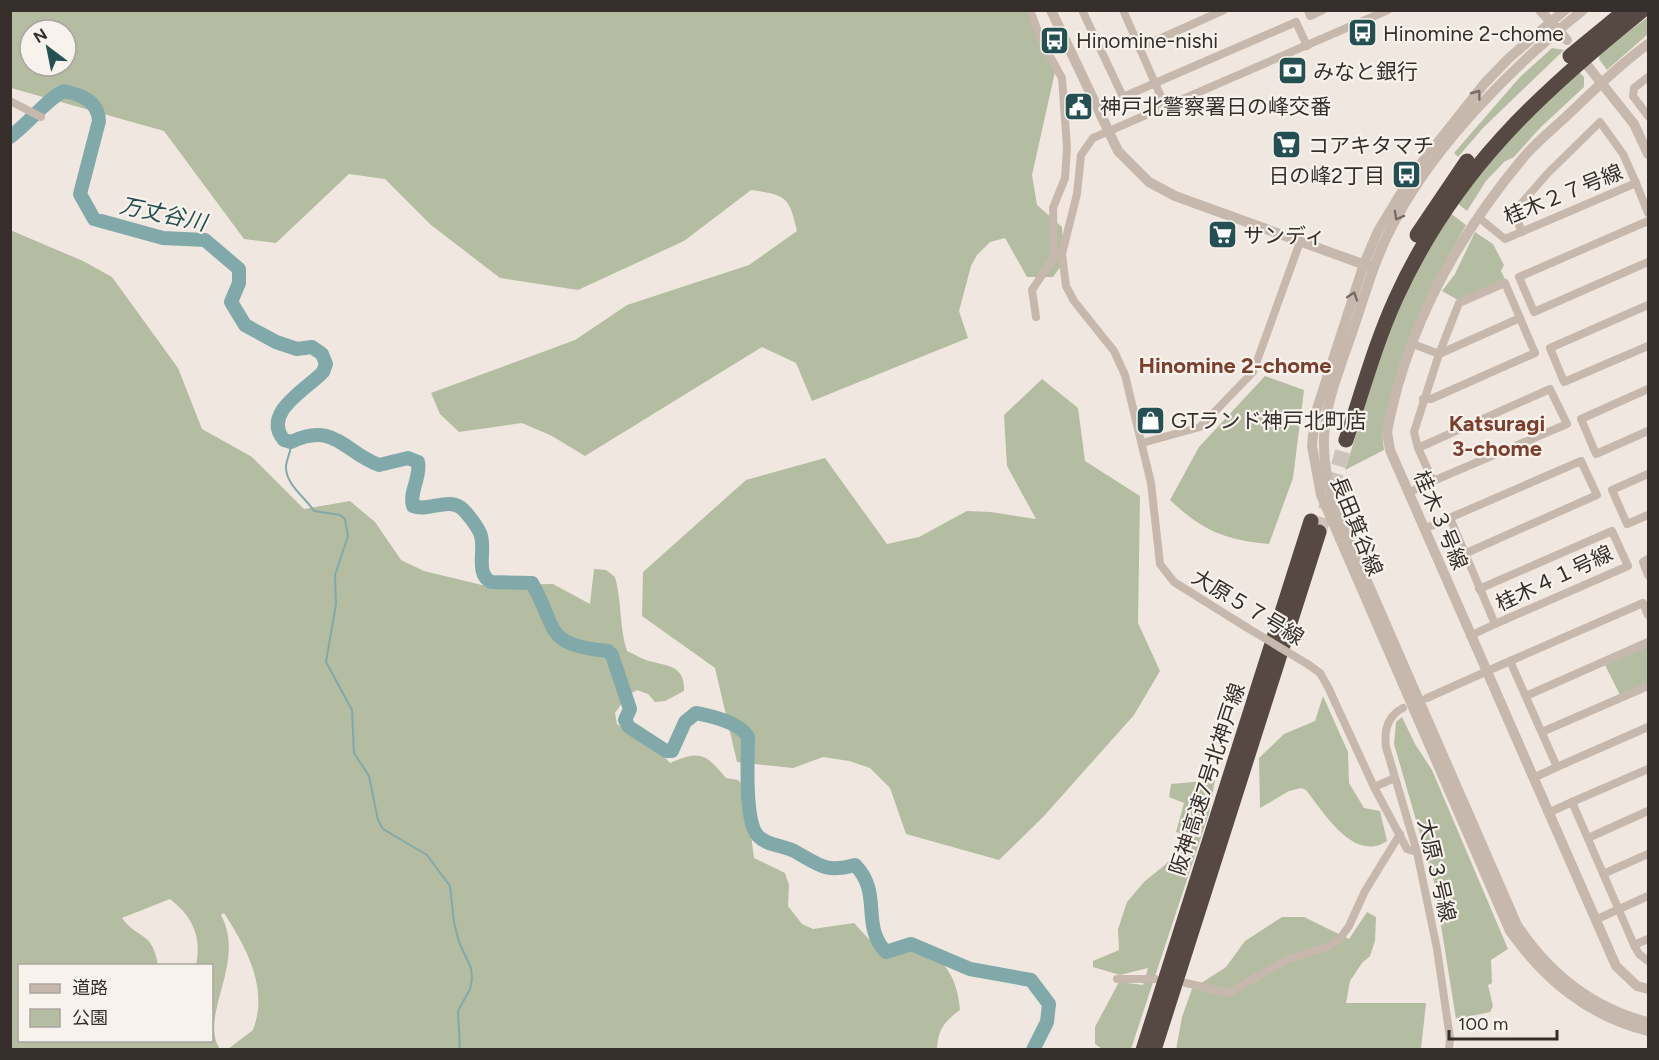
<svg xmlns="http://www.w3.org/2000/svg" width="1659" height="1060" font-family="Figtree,'Noto Sans JP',sans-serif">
	<rect width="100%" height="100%" fill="#f0e8e0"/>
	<g fill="#b4bda1" fill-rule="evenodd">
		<path d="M 11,11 L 1032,11 L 1057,63 L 1032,175 L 1037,205 L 1062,227 L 1064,262 L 1053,277 L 1027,277 L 1005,238 L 990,242 L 977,255 L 971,266 L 959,311 L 968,338 L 812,401 L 796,363 L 762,347 L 585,456 L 552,436 L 522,423 L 459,432 L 440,414 L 431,393 L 575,340 L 627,305 L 749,265 L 797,231 C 789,196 786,195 751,190 L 684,241 L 578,290 L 500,278 L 431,225 L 385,179 L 349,174 L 276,243 L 244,239 L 164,131 L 11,88 ZM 30,30 L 66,30 L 66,66 L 30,66 Z"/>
		<path d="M 1648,17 L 1648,34 L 1607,70 L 1599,59 L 1600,52 Z"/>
		<path d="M 1552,48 L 1564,50 L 1483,128 L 1458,157 L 1454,153 L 1520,77 Z"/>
		<path d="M 1578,71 L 1584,77 L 1584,87 L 1540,128 L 1514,157 L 1504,162 L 1486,181 L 1467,211 L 1457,203 L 1521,125 Z"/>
		<path d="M 1449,212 L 1466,225 L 1433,284 L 1382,432 L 1384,450 L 1345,470 L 1387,335 L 1412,277 Z"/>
		<path d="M 10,230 L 83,261 L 112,277 L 178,368 L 202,429 L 252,457 L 304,509 L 350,501 L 375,522 L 401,560 L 424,571 L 482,585 L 553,584 L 590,604 L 594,569 L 606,570 L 615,577 C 622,602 619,626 627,651 C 634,654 642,659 649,661 C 669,666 685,666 684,691 L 665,701 L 655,702 L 648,694 L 637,690 L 628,695 L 615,713 L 617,724 L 656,748 L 670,763 C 700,750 705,753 726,778 L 738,780 L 745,788 L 754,858 L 785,873 L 789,885 L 788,906 L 802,924 L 813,929 L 854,923 C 863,932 870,943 882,948 C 895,953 907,950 920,952 C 948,957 958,984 960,1010 C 944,1022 938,1029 937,1049 L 228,1049 L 253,1030 C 269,988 246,947 224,913 L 221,915 C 247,963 198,1015 220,1049 L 11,1049 ZM 170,899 C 193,917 202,937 196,965 L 212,966 L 212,1040 L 20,1040 L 20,966 L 158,965 C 152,930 138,940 122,918 Z"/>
		<path d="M 1475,232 L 1493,244 L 1504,265 L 1501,271 L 1505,279 L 1458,300 L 1442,291 L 1455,274 Z"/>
		<path d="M 1265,376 L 1304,390 L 1293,478 L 1269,544 C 1225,540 1203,531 1170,500 L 1199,447 Z"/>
		<path d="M 1042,379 L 1078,408 L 1085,461 L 1140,496 L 1138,623 L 1160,671 L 1134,715 L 1044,816 L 999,860 L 906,834 L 890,788 L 870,768 L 849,761 L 823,757 L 793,768 L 737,762 L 715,668 L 642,616 L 643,572 L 746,480 L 825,458 L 887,544 L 919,537 L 967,511 L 991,512 L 1036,519 L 1007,466 L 1004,415 Z"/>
		<path d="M 1648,646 L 1648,682 L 1620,695 L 1605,665 Z"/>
		<path d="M 1323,696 L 1348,752 L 1349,783 L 1364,808 L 1380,811 L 1387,841 C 1354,863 1324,813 1306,790 L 1301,788 L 1289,791 L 1260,808 L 1259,758 L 1284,734 L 1315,721 Z"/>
		<path d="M 1402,717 L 1415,744 L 1432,770 L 1508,949 L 1491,960 L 1492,983 L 1488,985 L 1493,1006 L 1490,1012 L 1456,1019 L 1434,882 L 1394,744 L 1396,722 Z"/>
		<path d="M 1215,780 L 1209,813 L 1131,1049 L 1102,1049 L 1095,1044 L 1095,1027 L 1119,982 L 1143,985 L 1148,968 L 1120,975 L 1093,967 L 1093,961 L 1119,950 L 1118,929 L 1127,902 L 1145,881 L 1166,864 L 1189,836 L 1176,832 L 1184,803 L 1169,797 L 1171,784 Z"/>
		<path d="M 1367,912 L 1376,917 L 1375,941 L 1370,956 L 1362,963 L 1350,981 L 1346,1003 L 1426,1003 L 1421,1049 L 1176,1050 L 1182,1017 L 1192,989 L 1226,967 L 1245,941 L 1282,917 L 1304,917 L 1349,939 Z"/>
	</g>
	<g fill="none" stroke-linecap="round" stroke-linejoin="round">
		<path stroke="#82a9aa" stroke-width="2" d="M 291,442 C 292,450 287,457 286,466 C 285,484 305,497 314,511 L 340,515 L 345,519 L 348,536 L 335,575 L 336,604 L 326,662 L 352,710 L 354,753 L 369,776 L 378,820 L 383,829 L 427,855 L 450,886 L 454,922 L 459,942 L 471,968 L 472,979 L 470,989 L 458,1011 L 460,1050"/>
		<path stroke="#82a9aa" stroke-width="14" d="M 10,137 C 27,125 49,97 64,91 C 82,95 98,101 99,121 L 80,194 L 94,219 L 163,238 L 205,240 L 239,269 L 239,283 L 231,302 L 245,325 L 276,342 L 297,349 L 312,347 L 322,354 L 326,364 L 323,372 C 307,389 261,413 284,440 L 291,442 C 334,421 344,452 379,465 L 408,458 L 418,462 C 421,478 409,491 413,506 C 427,512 447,498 460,507 C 466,511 477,526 480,533 C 487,548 474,573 491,582 L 532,583 C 558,629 543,645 608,651 L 612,655 L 630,709 L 625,720 L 629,727 L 666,751 L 672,751 L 685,722 L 696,713 C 712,716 739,722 748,737 C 748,758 744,821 758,836 C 767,846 784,845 796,852 C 820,866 827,873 855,865 C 883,893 860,925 886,952 L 911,944 L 970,969 L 1031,980 L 1049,1004 L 1047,1022 L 1033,1050"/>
		<path stroke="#cbc3bc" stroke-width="15" stroke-dasharray="15 8" stroke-linecap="butt" d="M 1319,532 L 1346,440"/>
		<g stroke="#c7b8ad" stroke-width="8">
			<path d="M 1030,10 L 1042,42 L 1062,78 L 1067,148 L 1065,178 L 1053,208 L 1054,257 L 1032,290 L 1036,317"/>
			<path d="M 1082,10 L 1123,97 L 1296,22 L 1307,46"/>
			<path d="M 1123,10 L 1165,106"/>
			<path d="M 1308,10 L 1310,16 L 1323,10"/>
			<path d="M 1139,48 L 1224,10"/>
			<path d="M 1648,77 L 1634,88 L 1633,96 L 1648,116"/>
			<path d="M 10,101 L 41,117"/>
			<path d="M 1478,217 L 1505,239 L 1636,183 L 1648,213"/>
			<path d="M 1648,221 L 1519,277 L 1534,312 L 1648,262"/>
			<path d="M 1522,232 L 1514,212 L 1547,174 L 1600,122 L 1623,154 L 1636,183"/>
			<path d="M 1648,305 L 1550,348 L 1564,382 L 1648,346"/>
			<path d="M 1439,354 L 1520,318"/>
			<path d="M 1648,389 L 1581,419 L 1596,454 L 1648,431"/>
			<path d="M 1423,399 L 1431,399 L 1535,353 L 1505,283 L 1459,303 L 1439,354"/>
			<path d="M 1142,443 L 1200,427 L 1253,372 L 1300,242"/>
			<path d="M 1418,448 L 1550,389 L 1567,424 L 1433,481"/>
			<path d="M 1648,474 L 1612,490 L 1627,524 L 1648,515"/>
			<path d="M 1408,493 L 1433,481 L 1418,448 L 1414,432 L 1439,354 L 1413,344"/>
			<path d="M 1450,518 L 1495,624 L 1470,636"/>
			<path d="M 1424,529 L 1581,461 L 1597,495 L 1464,554"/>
			<path d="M 1648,559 L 1643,562 L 1648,575"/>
			<path d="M 1479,589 L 1612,531 L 1628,566 L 1495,624"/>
			<path d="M 1246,627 L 1174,582 L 1160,564 L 1151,483 L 1125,375 L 1114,351 L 1074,301 L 1066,286 L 1062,254 L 1077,194 L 1081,155 L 1093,138 L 1388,10"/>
			<path d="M 1510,661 L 1643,603 L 1648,615"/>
			<path d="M 1309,665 L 1320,673 L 1328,687 L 1374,787 L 1395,778"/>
			<path d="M 1526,696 L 1648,642"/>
			<path d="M 1427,698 L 1510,661 L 1557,767 L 1533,778"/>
			<path d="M 1403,708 C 1387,716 1384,731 1386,747 L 1417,852 L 1437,949 L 1450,1038 L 1449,1050"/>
			<path d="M 1542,732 L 1648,686"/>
			<path d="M 1557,767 L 1648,727"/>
			<path d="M 1374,787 L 1407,849 L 1417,852"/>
			<path d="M 1572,802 L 1648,769"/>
			<path d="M 1548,813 L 1572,802 L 1634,945 L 1639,954 L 1648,961"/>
			<path d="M 1588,838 L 1648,811"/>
			<path d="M 1603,874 L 1648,854"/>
			<path d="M 1595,920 L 1648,896"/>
			<path d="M 1634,945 L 1648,939"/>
			<path d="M 1117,979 L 1155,979"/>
			<path d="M 1186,983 L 1229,993 L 1288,959 L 1324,948 L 1339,940 L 1349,926 L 1365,891 L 1400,834"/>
		</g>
		<g stroke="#c7b8ad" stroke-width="10">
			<path d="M 1051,10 L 1118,151 L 1149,182 L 1175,196 L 1368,266"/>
			<path d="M 1540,10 L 1567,40"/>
			<path d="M 1565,10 L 1509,58 L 1484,84 L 1412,175 L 1378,231 L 1364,264 L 1315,415 L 1312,446 L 1321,495 L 1510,931 C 1545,980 1588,1016 1648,1031"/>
			<path d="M 1583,10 C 1514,65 1438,141 1396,219 C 1376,254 1365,295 1352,333 C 1327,404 1310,442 1339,517 L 1517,925 C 1549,973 1593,1008 1648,1022"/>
			<path d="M 1648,44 C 1621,64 1597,87 1573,110 C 1557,126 1538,140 1523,158 C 1457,237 1406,330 1387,432 L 1390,450 L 1616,966 L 1637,986 L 1648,989"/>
			<path d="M 1587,65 L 1634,124 L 1648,154"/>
		</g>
		<g stroke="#564943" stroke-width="15">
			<path d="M 1570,56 L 1626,10"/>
			<path d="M 1417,235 L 1467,161"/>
			<path d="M 1346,440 C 1362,393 1375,344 1396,298 C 1453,173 1537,95 1643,10"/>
			<path d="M 1143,1050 L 1311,521"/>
			<path d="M 1154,1050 L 1319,532"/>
		</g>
		<path stroke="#c7b8ad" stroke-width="8" d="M 1246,627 L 1309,665"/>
	</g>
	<defs><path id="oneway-chevron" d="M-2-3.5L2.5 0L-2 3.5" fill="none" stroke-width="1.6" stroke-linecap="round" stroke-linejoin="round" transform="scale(1.5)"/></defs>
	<g stroke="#776c66">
		<use href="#oneway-chevron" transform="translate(1477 94) rotate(-53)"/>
		<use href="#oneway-chevron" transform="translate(1398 216) rotate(119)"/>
		<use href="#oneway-chevron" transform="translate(1353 296) rotate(-72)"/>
	</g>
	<defs>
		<symbol id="bus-square" viewBox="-11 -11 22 22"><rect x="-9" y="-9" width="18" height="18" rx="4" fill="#255053" stroke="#f8f2ec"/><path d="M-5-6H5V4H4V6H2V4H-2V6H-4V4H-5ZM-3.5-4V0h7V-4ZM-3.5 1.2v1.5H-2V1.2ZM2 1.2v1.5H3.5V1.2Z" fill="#fff"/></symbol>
		<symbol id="bank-square" viewBox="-11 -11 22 22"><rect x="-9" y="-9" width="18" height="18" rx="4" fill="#255053" stroke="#f8f2ec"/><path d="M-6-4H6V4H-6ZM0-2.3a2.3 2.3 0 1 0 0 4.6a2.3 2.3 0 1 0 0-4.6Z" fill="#fff"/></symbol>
		<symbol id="civic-square" viewBox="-11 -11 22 22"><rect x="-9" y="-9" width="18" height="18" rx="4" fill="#255053" stroke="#f8f2ec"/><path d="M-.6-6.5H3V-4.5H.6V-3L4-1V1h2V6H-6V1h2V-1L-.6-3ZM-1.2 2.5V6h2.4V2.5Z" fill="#fff"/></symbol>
		<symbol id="supermarket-square" viewBox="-11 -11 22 22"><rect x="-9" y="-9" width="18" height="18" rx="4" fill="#255053" stroke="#f8f2ec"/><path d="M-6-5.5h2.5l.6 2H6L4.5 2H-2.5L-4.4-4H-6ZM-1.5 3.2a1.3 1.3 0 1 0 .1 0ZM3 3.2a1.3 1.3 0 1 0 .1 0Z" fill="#fff"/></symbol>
		<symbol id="shop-square" viewBox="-11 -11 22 22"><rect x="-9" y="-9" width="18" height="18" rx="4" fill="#255053" stroke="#f8f2ec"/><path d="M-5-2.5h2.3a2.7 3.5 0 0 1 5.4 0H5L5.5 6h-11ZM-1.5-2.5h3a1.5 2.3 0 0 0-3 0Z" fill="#fff"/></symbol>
	</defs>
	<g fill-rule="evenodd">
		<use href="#bus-square" x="1346" y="16" width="33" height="33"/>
		<use href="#bus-square" x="1038" y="24" width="33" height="33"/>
		<use href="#bank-square" x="1276" y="54" width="33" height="33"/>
		<use href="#civic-square" x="1062" y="90" width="33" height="33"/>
		<use href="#supermarket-square" x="1270" y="128" width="33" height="33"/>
		<use href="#bus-square" x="1390" y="158" width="33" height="33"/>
		<use href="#supermarket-square" x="1206" y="218" width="33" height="33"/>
		<use href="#shop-square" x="1134" y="404" width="33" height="33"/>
	</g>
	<g text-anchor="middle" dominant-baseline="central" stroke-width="4.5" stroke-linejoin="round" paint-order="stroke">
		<g font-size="21" fill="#362e2b" stroke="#f8f2ec" text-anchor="start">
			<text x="1383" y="33">Hinomine 2-chome</text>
			<text x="1076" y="40">Hinomine-nishi</text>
			<text x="1313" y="71">みなと銀行</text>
			<text x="1100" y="106">神戸北警察署日の峰交番</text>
			<text x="1308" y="145">コアキタマチ</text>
			<text x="1385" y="175" text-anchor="end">日の峰2丁目</text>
			<text x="1243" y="235">サンディ</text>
			<text x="1171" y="420">GTランド神戸北町店</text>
		</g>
		<g font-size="21" fill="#362e2b" stroke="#f8f2ec">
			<text transform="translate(1563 194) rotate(-22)">桂木２７号線</text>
			<text transform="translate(1441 520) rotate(67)">桂木３号線</text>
			<text transform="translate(1357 526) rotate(68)">長田箕谷線</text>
			<text transform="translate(1554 578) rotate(-25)">桂木４１号線</text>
			<text transform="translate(1248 607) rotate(31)">大原５７号線</text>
			<text transform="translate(1207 779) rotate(-72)">阪神高速7号北神戸線</text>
			<text transform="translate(1437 870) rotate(77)">大原３号線</text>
		</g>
		<g font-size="22" font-style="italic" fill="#255053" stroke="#f8f2ec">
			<text transform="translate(163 214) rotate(12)">万丈谷川</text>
		</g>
		<g font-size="22" font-weight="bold" fill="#7b3f2d" stroke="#f8f2ec">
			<text x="1235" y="365">Hinomine 2-chome</text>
			<text x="1497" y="423">Katsuragi<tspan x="1497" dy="25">3-chome</tspan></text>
		</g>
	</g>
	<rect width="1659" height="1060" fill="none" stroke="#362e2b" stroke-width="24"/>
	<rect x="18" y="964" width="195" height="78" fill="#f8f2ec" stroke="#aaa49f" stroke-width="1.5"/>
	<rect x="30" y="984" width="30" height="9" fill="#c7b8ad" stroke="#aaa49f" stroke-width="1.5"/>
	<text x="72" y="994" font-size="18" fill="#362e2b">道路</text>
	<rect x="30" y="1009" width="30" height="18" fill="#b4bda1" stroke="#aaa49f" stroke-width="1.5"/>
	<text x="72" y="1024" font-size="18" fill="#362e2b">公園</text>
	<g transform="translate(48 48) rotate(328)"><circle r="28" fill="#f8f2ec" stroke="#aaa49f" stroke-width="1.5"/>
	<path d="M0-4.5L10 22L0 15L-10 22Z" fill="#255053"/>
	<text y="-9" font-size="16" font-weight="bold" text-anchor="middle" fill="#362e2b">N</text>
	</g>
	<path d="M1449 1030v9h108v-9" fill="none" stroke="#362e2b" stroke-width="3"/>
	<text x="1458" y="1030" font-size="18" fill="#362e2b" stroke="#f8f2ec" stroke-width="4.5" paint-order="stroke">100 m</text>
</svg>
